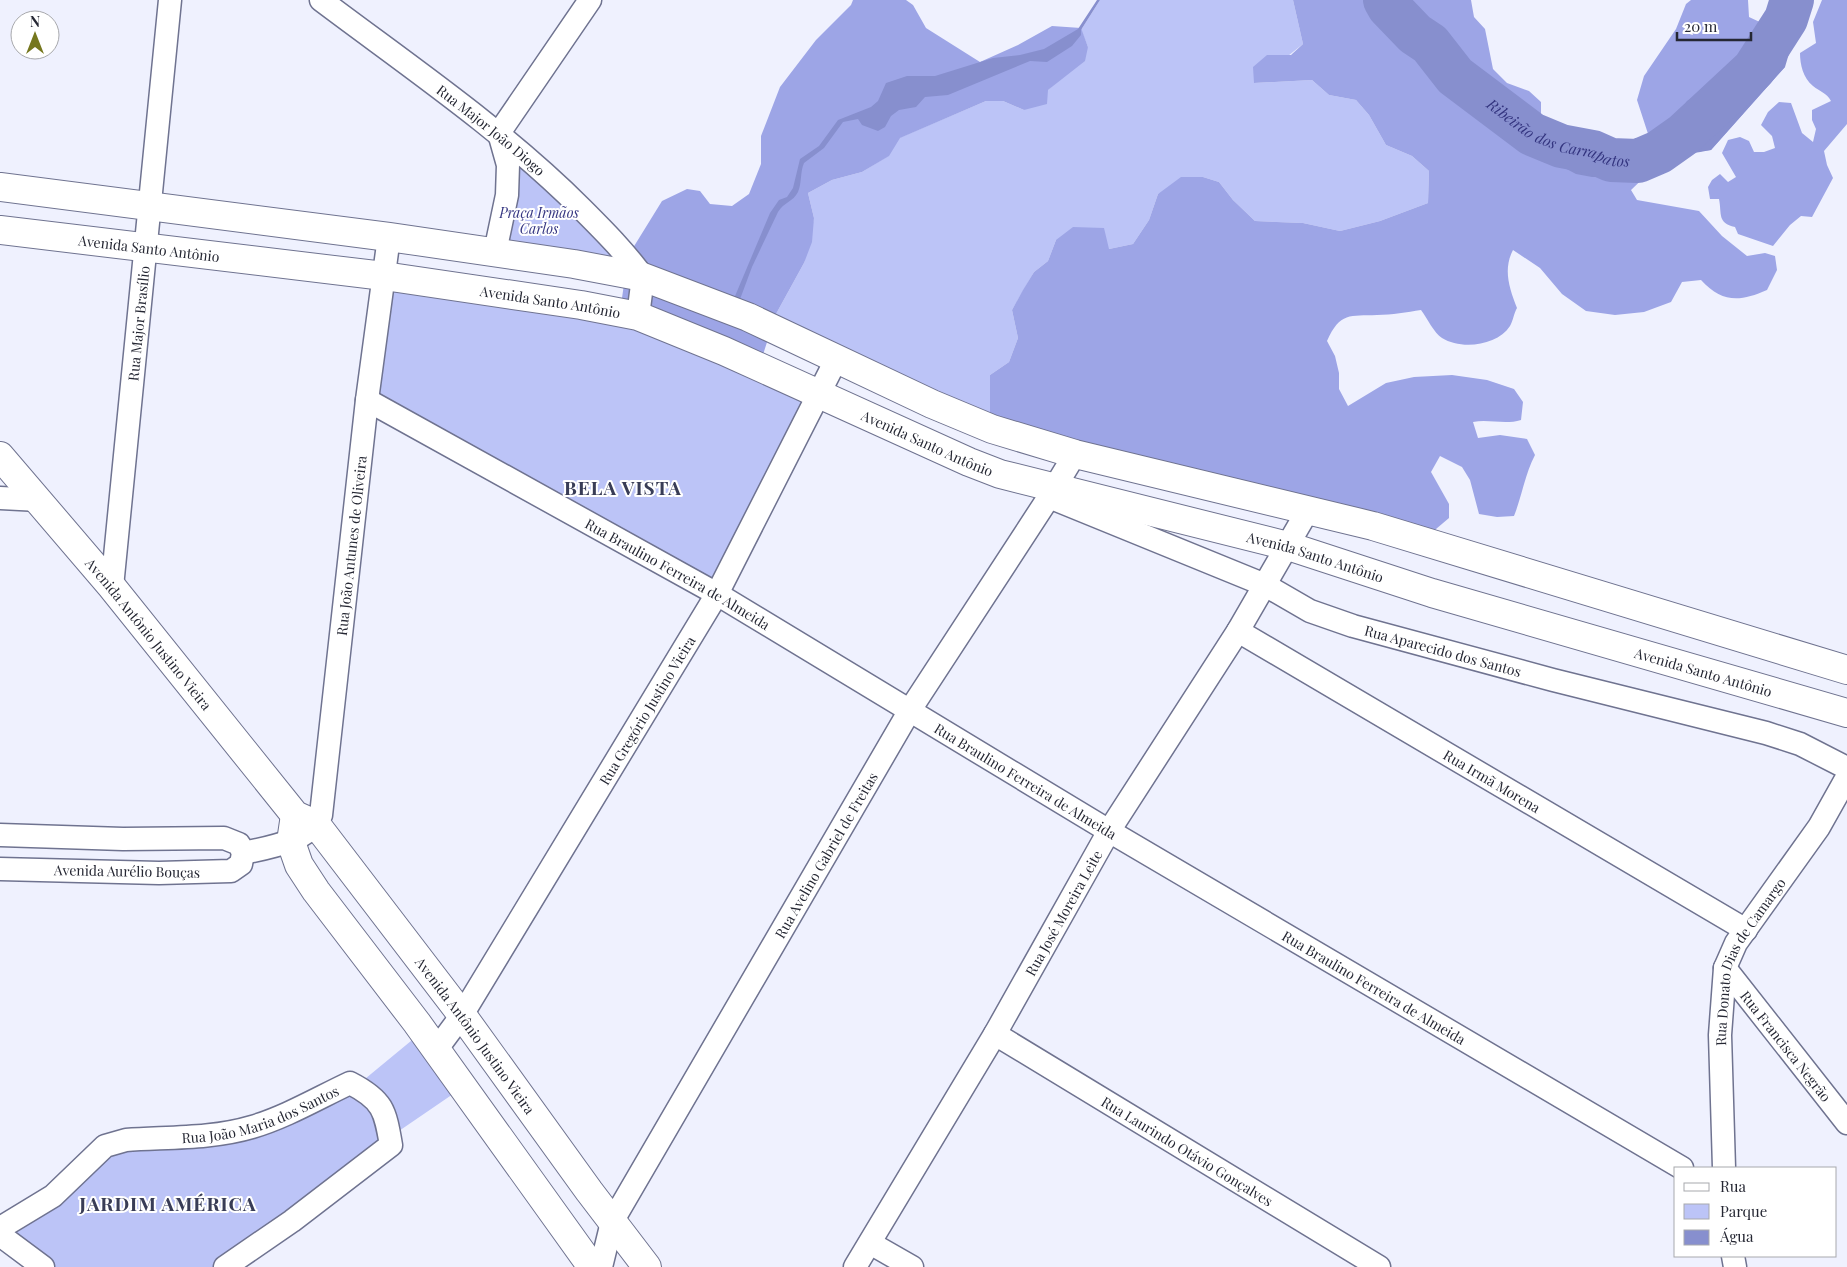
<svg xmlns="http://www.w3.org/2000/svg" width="1847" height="1267" font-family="'Playfair Display',serif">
	<rect width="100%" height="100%" fill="#eff1fe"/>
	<g fill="#bcc4f7">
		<path d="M 1100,0 L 1293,0 L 1303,44 L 1254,83 L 1312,80 L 1329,95 L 1356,100 L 1369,115 L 1386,145 L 1412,156 L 1429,171 L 1428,203 L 1380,221 L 1340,231 L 1303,223 L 1255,221 L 1233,200 L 1219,182 L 1203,177 L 1158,194 L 1149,220 L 1133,244 L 1109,249 L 1056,240 L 1048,261 L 1034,272 L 1012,310 L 1018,338 L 1009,362 L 990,375 L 990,422 L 773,327 L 776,314 L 804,263 L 814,218 L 808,193 L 832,180 L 862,172 L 888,156 L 899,138 L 986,101 L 1003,101 L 1024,110 L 1063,77 L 1088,47 L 1081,30 Z"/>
		<path d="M 499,133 L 643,277 L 495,252 Z"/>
		<path d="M 384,276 L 620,312 L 820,396 L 717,594 L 367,400 Z"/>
		<path d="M 417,1036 L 456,1092 L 377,1146 L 218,1267 L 52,1267 L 8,1235 L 104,1152 L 206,1140 L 354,1088 Z"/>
	</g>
	<g fill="#9da5e6">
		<path d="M 853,0 L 906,0 L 913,5 L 926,28 L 980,62 L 1018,45 L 1052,26 L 1081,28 L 1088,47 L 1085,61 L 1048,90 L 1047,104 L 1024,110 L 1003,101 L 986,101 L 900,138 L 889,156 L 862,172 L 832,180 L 808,193 L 814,218 L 812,242 L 804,263 L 776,314 L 759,367 L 620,312 L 628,256 L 662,201 L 687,189 L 700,191 L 710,204 L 732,206 L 749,194 L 761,164 L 761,136 L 780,87 L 816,40 L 851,5 Z"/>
		<path d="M 1293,0 L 1471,0 L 1474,17 L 1485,29 L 1493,69 L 1507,83 L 1529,91 L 1541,102 L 1541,120 L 1546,138 L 1561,146 L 1593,152 L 1611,160 L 1638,161 L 1651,143 L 1637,100 L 1644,76 L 1676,29 L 1686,4 L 1691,0 L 1748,0 L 1749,17 L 1779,31 L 1785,67 L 1711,150 L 1678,154 L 1657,165 L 1631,190 L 1637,200 L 1699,211 L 1722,236 L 1747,256 L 1765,253 L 1775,256 L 1777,270 L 1767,290 C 1740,302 1722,303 1701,280 L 1682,282 L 1671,302 L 1644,312 L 1615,315 L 1586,311 L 1562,294 L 1540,268 L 1513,250 C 1503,269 1509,288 1517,308 C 1514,313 1513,321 1510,326 C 1497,346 1461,350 1442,338 C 1434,333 1427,318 1421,310 C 1407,312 1392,315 1377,315 C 1350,316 1340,312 1327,341 L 1335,356 L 1339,373 L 1339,389 L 1348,406 L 1386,383 L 1414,377 L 1452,375 L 1487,380 L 1514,389 L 1523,402 L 1521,420 C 1505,425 1489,419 1473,422 L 1478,438 L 1500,435 L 1527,439 L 1535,455 C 1525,474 1522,496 1514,516 L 1497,517 L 1479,514 L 1470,480 L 1462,467 L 1440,456 L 1431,472 L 1449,504 L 1449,518 L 1436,529 L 1425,542 L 990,422 L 990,375 L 1009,362 L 1018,338 L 1012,310 L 1023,290 L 1034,272 L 1048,261 L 1056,240 L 1073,227 L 1104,228 L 1109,249 L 1133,244 L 1149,220 L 1158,194 L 1181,177 L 1203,177 L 1219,182 L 1233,200 L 1255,221 L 1303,223 L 1340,231 L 1380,221 L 1428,203 L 1429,171 L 1412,156 L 1386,145 L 1369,115 L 1356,100 L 1329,95 L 1312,80 L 1254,83 L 1253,67 L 1267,55 L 1291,55 L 1303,44 Z"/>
		<path d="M 1822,0 L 1847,0 L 1847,124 L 1824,151 L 1827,165 L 1833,178 L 1812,217 L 1801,216 L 1790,225 L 1773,246 L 1738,234 L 1735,227 C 1717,223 1722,214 1719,199 L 1710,199 L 1708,187 L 1712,180 L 1720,174 L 1728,182 L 1736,177 L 1722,153 L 1728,140 L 1740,137 L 1749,141 L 1754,152 L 1764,152 L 1775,148 L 1772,136 L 1761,125 L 1768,112 L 1779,102 L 1791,103 L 1802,133 L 1813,142 L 1816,129 L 1812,120 L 1812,110 L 1831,101 C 1826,92 1820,92 1813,86 C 1803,78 1800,64 1800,53 L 1816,43 L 1813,22 Z"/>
	</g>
	<g fill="#878fce">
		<path d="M 1097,0 L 1100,0 L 1081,30 L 1081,35 L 1072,46 L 1047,62 L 1030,61 L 948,95 L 925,97 L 916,107 L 899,110 L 891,116 L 885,127 L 878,131 L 862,125 L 858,119 L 843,122 L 824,148 L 804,163 C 800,172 802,183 798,192 C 793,202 784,202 778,212 L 752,267 L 736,310 L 730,308 L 770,213 L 779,200 L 787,197 L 793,188 L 800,159 L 819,146 L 838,120 L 871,107 L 878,101 L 886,83 L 907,76 L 935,76 L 993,58 L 1020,55 L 1044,49 L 1078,29 Z"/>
		<path d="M 1370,0 L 1407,0 L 1430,44 L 1455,76 L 1532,134 L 1561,146 L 1593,152 L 1611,160 L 1638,161 L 1662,124 L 1679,113 L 1687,101 L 1718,82 L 1737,77 L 1754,69 L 1786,19 L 1788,4 L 1785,0 L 1809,0 L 1798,23 L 1785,67 L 1711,150 C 1680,156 1669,153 1644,177 L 1592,177 L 1576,174 L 1559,165 L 1543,162 L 1525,152 L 1475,115 L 1436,69 L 1416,55 L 1374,14 Z"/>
	</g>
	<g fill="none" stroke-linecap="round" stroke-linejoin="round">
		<path stroke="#878fce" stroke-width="44" id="s1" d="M 1385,0 L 1389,7 L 1415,34 L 1430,44 L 1455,76 L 1532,134 L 1561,146 L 1593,152 L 1611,160 L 1638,161 L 1659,152 L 1683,135 L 1754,69 L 1786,19 L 1792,0"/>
		<defs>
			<g id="street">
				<path id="s2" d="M 321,0 C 410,67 503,130 582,209 C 604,231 625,252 643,277 L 638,316"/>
				<path d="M 495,252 L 507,195 L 508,165 L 499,133 L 590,0"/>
				<path id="s3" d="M 367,400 L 717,594 L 1109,831 L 1682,1168"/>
				<path id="s4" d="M 1049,497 L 1265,585 L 1310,611 L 1353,626 L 1553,680 L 1766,733 L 1800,744 L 1847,768"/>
				<path d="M 0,498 L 39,500"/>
				<path id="s5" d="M 112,587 L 170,0"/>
				<path id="s6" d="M 1238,631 L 1746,930"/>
				<path d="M 0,835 L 123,839 L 224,838 L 239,844 L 243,853 L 241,864 L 231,871 L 159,873 L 0,869"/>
				<path id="s7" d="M 243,853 C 267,848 311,841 321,815 L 367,400 L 389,237"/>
				<path id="s8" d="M 1725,968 L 1847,1123"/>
				<path id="s9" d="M 995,1034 L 1379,1267"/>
				<path id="s10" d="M 436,1050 L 462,1015 L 717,594 L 836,360"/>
				<path id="s11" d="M 1724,1168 L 1720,1035 L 1725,968 L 1736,943 L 1819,827 L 1847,777"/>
				<path id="s12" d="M 0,1228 L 53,1196 L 105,1146 L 126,1140 C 167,1137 212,1139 252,1127 C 286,1117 318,1098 350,1083 C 383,1100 385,1110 391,1145 L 292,1221 L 225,1267"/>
				<path d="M 0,1235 L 43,1267"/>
				<path d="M 870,1243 L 912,1267"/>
				<path d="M 1733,1256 L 1735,1267"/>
				<path id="s13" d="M 601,1267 L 612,1222 L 910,710 L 1049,497 L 1075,454"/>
				<path id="s14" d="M 855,1267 L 995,1034 L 1109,831 L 1238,631 L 1308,510"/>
			</g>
			<g id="secondary">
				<path d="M 0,187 L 389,237 L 574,264 L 643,277 L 748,317 L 932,404 L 992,429 L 1075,454 L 1373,526 L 1847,670"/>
				<path id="s15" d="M 0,230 L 384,276 L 581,305 L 638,316 L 724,351 L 969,462 L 1000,474 L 1288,546 L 1432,593 L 1847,713"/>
				<path id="s16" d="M 0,456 L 112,587 L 295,815 L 315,824 L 319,828 L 462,1015 L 589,1191 L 647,1267"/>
				<path d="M 295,815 L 291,842 L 299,865 L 316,891 L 417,1023 L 592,1267"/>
			</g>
		</defs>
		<use href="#street" stroke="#6f7390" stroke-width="25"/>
		<use href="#secondary" stroke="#6f7390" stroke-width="30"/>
		<use href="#street" stroke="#fff" stroke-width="22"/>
		<use href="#secondary" stroke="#fff" stroke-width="28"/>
	</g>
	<g text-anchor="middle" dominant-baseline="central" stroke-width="4" stroke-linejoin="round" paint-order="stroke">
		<g font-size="14" fill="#252733" stroke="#fff">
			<text stroke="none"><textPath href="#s2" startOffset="214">Rua Major João Diogo</textPath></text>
			<text stroke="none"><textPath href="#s15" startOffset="150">Avenida Santo Antônio</textPath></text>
			<text stroke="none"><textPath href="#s15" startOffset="555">Avenida Santo Antônio</textPath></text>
			<text stroke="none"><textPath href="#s5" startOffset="265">Rua Major Brasílio</textPath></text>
			<text stroke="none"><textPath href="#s15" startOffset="960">Avenida Santo Antônio</textPath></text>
			<text stroke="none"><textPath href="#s7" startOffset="361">Rua João Antunes de Oliveira</textPath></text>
			<text stroke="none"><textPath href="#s15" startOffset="1365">Avenida Santo Antônio</textPath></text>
			<text stroke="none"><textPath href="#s3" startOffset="356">Rua Braulino Ferreira de Almeida</textPath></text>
			<text stroke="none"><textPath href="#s16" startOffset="232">Avenida Antônio Justino Vieira</textPath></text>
			<text stroke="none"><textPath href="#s4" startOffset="424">Rua Aparecido dos Santos</textPath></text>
			<text stroke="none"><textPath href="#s15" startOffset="1770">Avenida Santo Antônio</textPath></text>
			<text stroke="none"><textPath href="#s10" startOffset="400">Rua Gregório Justino Vieira</textPath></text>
			<text stroke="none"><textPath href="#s3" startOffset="761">Rua Braulino Ferreira de Almeida</textPath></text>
			<text stroke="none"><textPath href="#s6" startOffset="295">Rua Irmã Morena</textPath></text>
			<text stroke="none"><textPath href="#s13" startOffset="471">Rua Avelino Gabriel de Freitas</textPath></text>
			<text transform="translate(127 871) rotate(1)">Avenida Aurélio Bouças</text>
			<text stroke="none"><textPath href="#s14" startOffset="411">Rua José Moreira Leite</textPath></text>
			<text stroke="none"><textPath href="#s11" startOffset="214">Rua Donato Dias de Camargo</textPath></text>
			<text stroke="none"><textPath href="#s3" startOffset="1166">Rua Braulino Ferreira de Almeida</textPath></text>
			<text stroke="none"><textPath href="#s16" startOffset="752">Avenida Antônio Justino Vieira</textPath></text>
			<text stroke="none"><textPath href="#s8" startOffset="99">Rua Francisca Negrão</textPath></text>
			<text stroke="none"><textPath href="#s12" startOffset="294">Rua João Maria dos Santos</textPath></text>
			<text stroke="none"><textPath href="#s9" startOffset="225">Rua Laurindo Otávio Gonçalves</textPath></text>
		</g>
		<g font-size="14" font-style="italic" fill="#363782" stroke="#fff">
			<text x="539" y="212">Praça Irmãos<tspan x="539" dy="16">Carlos</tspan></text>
		</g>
		<g font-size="15" font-style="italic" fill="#33347f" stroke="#fff">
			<text stroke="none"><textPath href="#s1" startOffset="225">Ribeirão dos Carrapatos</textPath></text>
		</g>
		<g font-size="19" font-weight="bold" letter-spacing="1" fill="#383c56" stroke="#fff">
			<text x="623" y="487">BELA VISTA</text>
			<text x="168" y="1203">JARDIM AMÉRICA</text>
		</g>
	</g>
	<rect x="1674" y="1167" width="162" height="90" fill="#ffffff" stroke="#a8a9ad"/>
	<rect x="1684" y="1183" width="25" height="8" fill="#ffffff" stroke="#a8a9ad"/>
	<text x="1720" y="1192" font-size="15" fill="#252733">Rua</text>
	<rect x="1684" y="1204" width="25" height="15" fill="#bcc4f7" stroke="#a8a9ad"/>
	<text x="1720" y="1217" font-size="15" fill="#252733">Parque</text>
	<rect x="1684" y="1230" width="25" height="15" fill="#878fce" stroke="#a8a9ad"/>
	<text x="1720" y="1242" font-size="15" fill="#252733">Água</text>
	<g transform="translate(35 35)"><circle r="24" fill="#ffffff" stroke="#a8a9ad"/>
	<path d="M0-4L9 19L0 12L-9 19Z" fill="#75771e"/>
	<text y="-8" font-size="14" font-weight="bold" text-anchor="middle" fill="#252733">N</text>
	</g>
	<path d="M1677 32v8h74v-8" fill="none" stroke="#252733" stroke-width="2.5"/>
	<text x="1684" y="32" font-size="15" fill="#252733" stroke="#ffffff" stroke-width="4" paint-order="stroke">20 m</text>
</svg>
